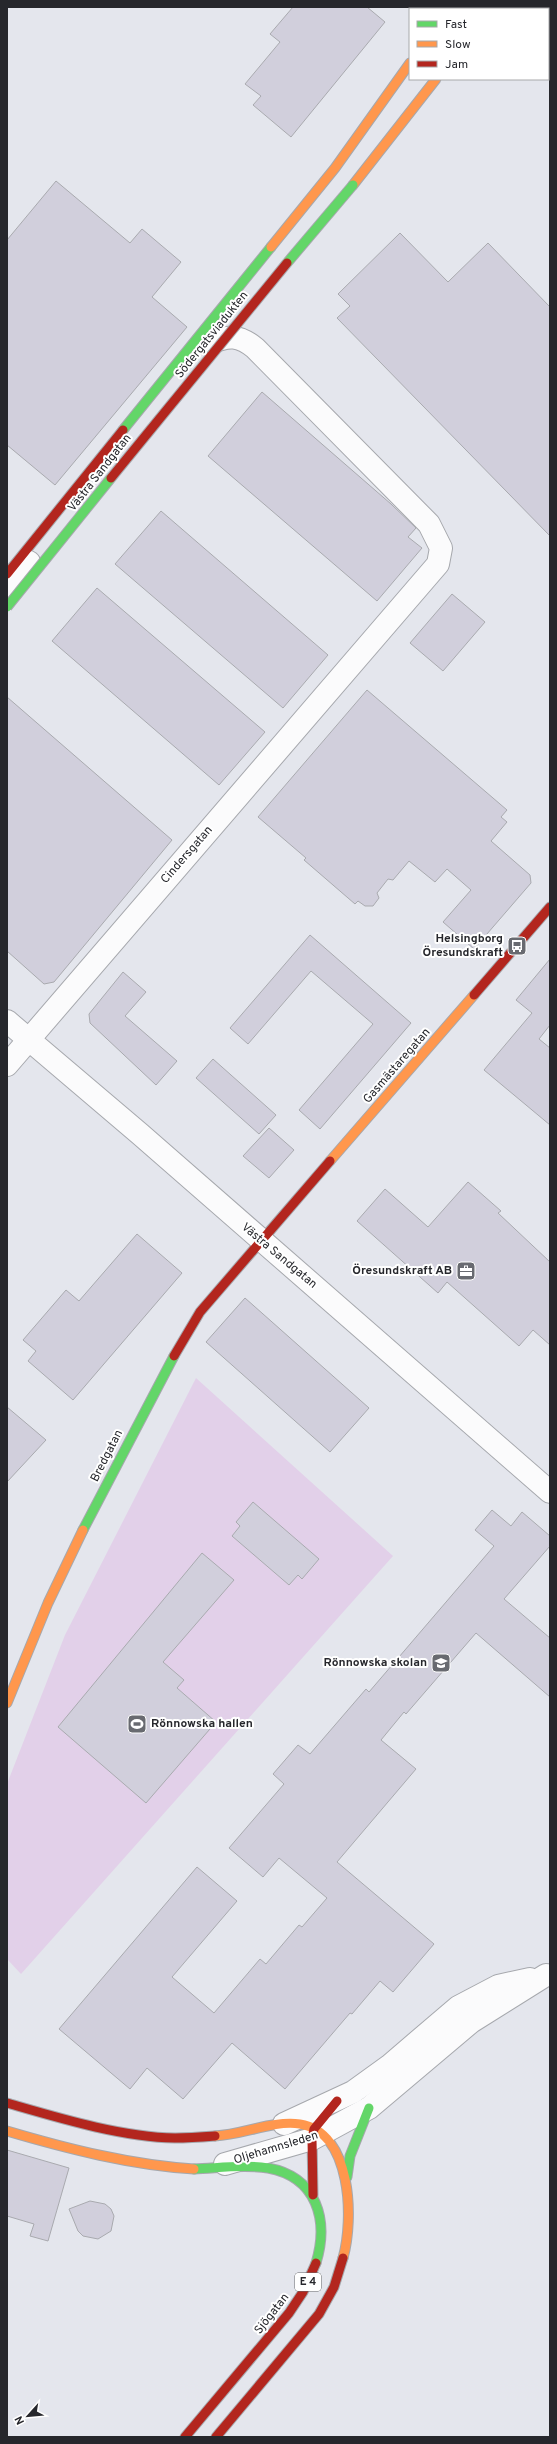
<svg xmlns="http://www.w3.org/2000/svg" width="557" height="2444" font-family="Overpass,sans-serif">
	<rect width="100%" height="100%" fill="#e4e6ed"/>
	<path fill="#e2d0e9" d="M 196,1378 L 393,1556 L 21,1974 L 7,1959 L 7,1784 L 65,1635 Z"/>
	<g fill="#d1cfdc" stroke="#a9aaaf">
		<path d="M 293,7 L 367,7 L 385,22 L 291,137 L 253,105 L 261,96 L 245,84 L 280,42 L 270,34 Z"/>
		<path d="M 56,181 L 130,243 L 142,229 L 181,262 L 152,297 L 187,327 L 55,485 L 7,445 L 7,240 Z"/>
		<path d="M 400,233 L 448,282 L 488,243 L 550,307 L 550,536 L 337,318 L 350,306 L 338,294 Z"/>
		<path d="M 262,392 L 391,504 L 416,528 L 408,537 L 422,548 L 377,601 L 208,456 Z"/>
		<path d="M 161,511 L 328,655 L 283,708 L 115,564 Z"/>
		<path d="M 97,588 L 265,732 L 219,785 L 52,641 Z"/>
		<path d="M 452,594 L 485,622 L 443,671 L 410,643 Z"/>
		<path d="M 367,690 L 507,810 L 501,817 L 507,822 L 491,841 L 530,875 L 531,883 L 474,949 L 443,922 L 471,890 L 447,869 L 435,882 L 409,861 L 393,880 L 388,879 L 377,893 L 379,898 L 373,906 L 365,906 L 358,901 L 355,904 L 304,860 L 306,858 L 258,817 Z"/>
		<path d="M 7,697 L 172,840 L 54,982 L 44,984 L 7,951 Z"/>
		<path d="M 310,935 L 411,1023 L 320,1129 L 299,1110 L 373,1024 L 311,971 L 248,1044 L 230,1028 Z"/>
		<path d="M 550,959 L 550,1025 L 539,1039 L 550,1048 L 550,1125 L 484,1070 L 532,1013 L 516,1000 Z"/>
		<path d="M 123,972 L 146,992 L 125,1016 L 177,1061 L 156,1085 L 90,1023 L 89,1014 Z"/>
		<path d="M 213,1059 L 276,1115 L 259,1134 L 196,1078 Z"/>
		<path d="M 269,1128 L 294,1150 L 269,1178 L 243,1156 Z"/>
		<path d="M 468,1182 L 501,1211 L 498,1213 L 550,1262 L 550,1345 L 533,1330 L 519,1346 L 447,1282 L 438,1293 L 357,1221 L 385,1189 L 428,1227 Z"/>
		<path d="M 137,1234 L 182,1273 L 73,1400 L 28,1361 L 36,1351 L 23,1340 L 66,1290 L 79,1301 Z"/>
		<path d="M 245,1298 L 369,1408 L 330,1452 L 206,1342 Z"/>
		<path d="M 7,1407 L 46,1440 L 7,1482 Z"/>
		<path d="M 253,1502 L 319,1559 L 302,1579 L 298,1575 L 289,1585 L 232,1536 L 240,1526 L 236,1522 Z"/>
		<path d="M 492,1510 L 511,1526 L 522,1512 L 550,1536 L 550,1546 L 504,1599 L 550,1638 L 550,1697 L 476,1633 L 406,1714 L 404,1712 L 381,1740 L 416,1769 L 337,1862 L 434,1944 L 393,1992 L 380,1981 L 352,2014 L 350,2013 L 285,2089 L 232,2043 L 183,2099 L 147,2068 L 130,2089 L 59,2029 L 197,1867 L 237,1901 L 172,1977 L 214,2013 L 260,1959 L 266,1964 L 299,1925 L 302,1927 L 327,1898 L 279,1858 L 263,1877 L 229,1848 L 284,1784 L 273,1774 L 298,1745 L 310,1754 L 366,1689 L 369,1692 L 494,1546 L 475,1530 Z"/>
		<path d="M 202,1553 L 234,1580 L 163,1662 L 184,1680 L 177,1688 L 216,1722 L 146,1803 L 58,1727 Z"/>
		<path d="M 7,2150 L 69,2168 L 48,2241 L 30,2236 L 34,2224 L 7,2216 Z"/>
		<path d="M 90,2201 L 105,2204 L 111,2209 L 114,2216 L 111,2231 L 98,2239 L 83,2236 L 78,2231 L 69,2209 Z"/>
	</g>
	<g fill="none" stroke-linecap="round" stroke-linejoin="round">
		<defs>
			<g id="street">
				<path d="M 7,589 L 29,562"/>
				<path d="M 7,1021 L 140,1134 L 550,1492"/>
				<path d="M 7,1065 L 438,564 L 441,548 L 429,524 L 255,348 C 239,335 229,335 210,343"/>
				<path d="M 284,2124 L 353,2092 L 389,2066 L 458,2007 L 498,1986 L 530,1979"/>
				<path d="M 225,2164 L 312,2139 L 369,2108 L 471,2022 L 546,1975"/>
			</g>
			<g id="fast">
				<path d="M 123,430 L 271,247"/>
				<path d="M 83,1530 L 174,1356"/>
				<path d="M 194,2169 C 219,2168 244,2164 268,2168 C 317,2177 329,2220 316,2263"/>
				<path d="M 347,2177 L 350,2156 L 369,2108"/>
			</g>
			<g id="slow">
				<path d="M 353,185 L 436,79"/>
				<path d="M 271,247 L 335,168 L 410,63"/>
				<path d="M 330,1161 L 474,995"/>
				<path d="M 7,1703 L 48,1603 L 83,1530"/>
				<path d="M 7,2131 C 68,2149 131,2165 194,2169"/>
				<path d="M 215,2136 C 243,2135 272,2120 300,2124 C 352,2132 354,2219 343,2258"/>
			</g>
			<g id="jam">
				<path d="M 454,9 L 455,7"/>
				<path d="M 491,9 L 493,7"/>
				<path d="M 7,574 L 123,430"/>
				<path d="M 474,995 L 550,907"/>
				<path d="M 174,1356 L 200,1312 L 330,1161"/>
				<path d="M 7,2103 C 59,2118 121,2137 175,2138 C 188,2138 202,2137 215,2136"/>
				<path d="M 313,2195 L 312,2139 L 314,2129 L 337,2101"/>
				<path d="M 185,2437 L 289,2313 L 303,2292 L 316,2263"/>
				<path d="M 216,2437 L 319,2314 L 334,2287 L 343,2258"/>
			</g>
		</defs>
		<use href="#street" stroke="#a6a8ad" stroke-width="24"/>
		<use href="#fast" stroke="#a6a8ad" stroke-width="11"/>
		<use href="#slow" stroke="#a6a8ad" stroke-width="11"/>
		<use href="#jam" stroke="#a6a8ad" stroke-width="11"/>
		<use href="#street" stroke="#fbfbfc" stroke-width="22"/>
		<use href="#fast" stroke="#63d668" stroke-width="9"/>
		<use href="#slow" stroke="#ff974d" stroke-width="9"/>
		<use href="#jam" stroke="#b3261e" stroke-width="9"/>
		<defs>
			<g id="fast-bridge">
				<path d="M 287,263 L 353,185"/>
				<path d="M 7,607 L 111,478"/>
			</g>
			<path id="jam-bridge" d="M 111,478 L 287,263"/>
		</defs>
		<use href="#fast-bridge" stroke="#a6a8ad" stroke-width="11" stroke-linecap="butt"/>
		<use href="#jam-bridge" stroke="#a6a8ad" stroke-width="11" stroke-linecap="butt"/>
		<use href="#fast-bridge" stroke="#63d668" stroke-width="9"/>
		<use href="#jam-bridge" stroke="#b3261e" stroke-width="9"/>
	</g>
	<defs>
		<symbol id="bus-square" viewBox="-11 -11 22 22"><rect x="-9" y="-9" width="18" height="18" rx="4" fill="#686a70" stroke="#fff"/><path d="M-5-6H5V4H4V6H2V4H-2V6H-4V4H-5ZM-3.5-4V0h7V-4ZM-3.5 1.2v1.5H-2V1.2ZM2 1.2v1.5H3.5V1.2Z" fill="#fff"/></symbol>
		<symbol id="office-square" viewBox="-11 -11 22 22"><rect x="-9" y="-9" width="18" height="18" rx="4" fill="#686a70" stroke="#fff"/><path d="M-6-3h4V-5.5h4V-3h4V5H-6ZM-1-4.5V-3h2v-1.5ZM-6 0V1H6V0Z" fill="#fff"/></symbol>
		<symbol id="school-square" viewBox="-11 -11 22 22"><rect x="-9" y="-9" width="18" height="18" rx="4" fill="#686a70" stroke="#fff"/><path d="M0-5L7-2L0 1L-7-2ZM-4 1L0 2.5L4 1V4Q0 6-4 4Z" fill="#fff"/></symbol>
		<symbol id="stadium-square" viewBox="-11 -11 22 22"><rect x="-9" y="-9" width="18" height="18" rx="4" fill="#686a70" stroke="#fff"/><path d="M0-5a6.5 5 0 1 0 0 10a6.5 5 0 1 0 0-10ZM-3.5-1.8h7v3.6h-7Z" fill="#fff"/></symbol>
	</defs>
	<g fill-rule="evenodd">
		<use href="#bus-square" x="506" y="935" width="22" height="22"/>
		<use href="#office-square" x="455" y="1260" width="22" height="22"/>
		<use href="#school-square" x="430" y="1652" width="22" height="22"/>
		<use href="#stadium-square" x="126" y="1713" width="22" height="22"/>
	</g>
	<g text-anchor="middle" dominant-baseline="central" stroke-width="4" stroke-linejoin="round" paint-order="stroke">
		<rect fill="#fff" stroke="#67686b" stroke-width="1" x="295" y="2273" width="26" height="18" rx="3"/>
		<g font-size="11" font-weight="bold" fill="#26272c">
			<text x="308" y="2282">E 4</text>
		</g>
		<g font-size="12" fill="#26272c" stroke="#fff">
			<text transform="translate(212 335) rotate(-51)">Södergatsviadukten</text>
			<text transform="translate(100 473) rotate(-52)">Västra Sandgatan</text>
			<text transform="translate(187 855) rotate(-49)">Cindersgatan</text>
			<text transform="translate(397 1066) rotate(-49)">Gasmästaregatan</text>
			<text transform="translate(279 1256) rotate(40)">Västra Sandgatan</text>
			<text transform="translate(107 1456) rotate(-63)">Bredgatan</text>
			<text transform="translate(276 2148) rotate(-17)">Oljehamnsleden</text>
			<text transform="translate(272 2314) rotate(-52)">Sjögatan</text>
		</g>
		<g font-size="12" font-weight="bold" fill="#26272c" stroke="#fff" text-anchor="end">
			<text x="503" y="939">Helsingborg<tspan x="503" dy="14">Öresundskraft</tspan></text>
			<text x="452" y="1271">Öresundskraft AB</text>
			<text x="427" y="1663">Rönnowska skolan</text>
			<text x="151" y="1724" text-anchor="start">Rönnowska hallen</text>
		</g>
	</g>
	<rect width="557" height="2444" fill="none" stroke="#26272c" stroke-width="16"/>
	<rect x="409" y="8" width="140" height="72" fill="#ffffff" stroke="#a8a9ab"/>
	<rect x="417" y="21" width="20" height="6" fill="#63d668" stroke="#a8a9ab"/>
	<text x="445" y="28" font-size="12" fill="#26272c">Fast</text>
	<rect x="417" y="41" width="20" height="6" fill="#ff974d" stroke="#a8a9ab"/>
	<text x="445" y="48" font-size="12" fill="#26272c">Slow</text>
	<rect x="417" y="61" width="20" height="6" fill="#b3261e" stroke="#a8a9ab"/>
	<text x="445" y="68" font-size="12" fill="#26272c">Jam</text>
	<g transform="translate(28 2416) rotate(243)" stroke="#ffffff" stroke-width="3" paint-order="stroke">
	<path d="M0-3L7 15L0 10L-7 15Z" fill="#26272c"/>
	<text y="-6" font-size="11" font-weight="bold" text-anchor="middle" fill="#26272c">N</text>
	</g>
</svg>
